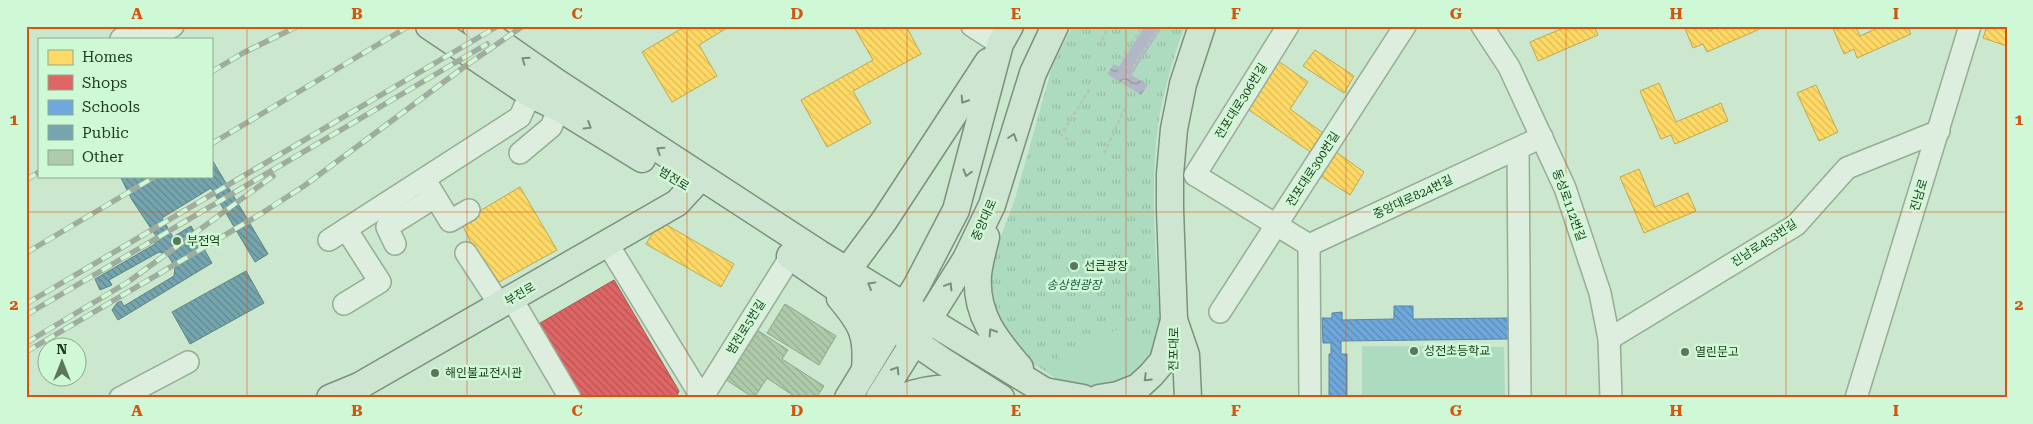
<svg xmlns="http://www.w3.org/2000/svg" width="2033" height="424" font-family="'Roboto Serif','Noto Sans KR',serif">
	<defs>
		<pattern id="grass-tufts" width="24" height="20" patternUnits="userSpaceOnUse" patternTransform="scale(1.25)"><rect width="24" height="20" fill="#acdbc0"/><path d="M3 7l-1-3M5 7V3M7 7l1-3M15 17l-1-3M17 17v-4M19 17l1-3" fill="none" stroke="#94bda4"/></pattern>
		<pattern id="water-waves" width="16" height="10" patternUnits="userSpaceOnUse" patternTransform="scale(1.25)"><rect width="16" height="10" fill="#b2b7c7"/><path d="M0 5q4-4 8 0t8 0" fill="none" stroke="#9096a1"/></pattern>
		<pattern id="homes-back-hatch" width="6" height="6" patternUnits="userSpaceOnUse" patternTransform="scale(1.25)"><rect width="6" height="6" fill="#ffd966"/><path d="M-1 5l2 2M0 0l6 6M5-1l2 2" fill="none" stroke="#dabb58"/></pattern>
		<pattern id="shops-back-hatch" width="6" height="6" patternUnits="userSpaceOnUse" patternTransform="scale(1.25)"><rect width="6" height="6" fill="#e06666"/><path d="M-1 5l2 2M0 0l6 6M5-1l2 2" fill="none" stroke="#b55553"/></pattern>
		<pattern id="schools-back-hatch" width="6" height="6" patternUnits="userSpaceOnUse" patternTransform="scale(1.25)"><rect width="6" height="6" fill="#6fa8dc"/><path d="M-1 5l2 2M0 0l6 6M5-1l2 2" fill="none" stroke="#5b8ab2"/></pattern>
		<pattern id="public-back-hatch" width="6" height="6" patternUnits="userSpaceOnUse" patternTransform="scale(1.25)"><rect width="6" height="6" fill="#76a5af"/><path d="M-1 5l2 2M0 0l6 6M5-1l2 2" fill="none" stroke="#60888e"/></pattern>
		<pattern id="building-back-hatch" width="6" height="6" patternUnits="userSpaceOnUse" patternTransform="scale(1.25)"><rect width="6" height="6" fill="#aecbac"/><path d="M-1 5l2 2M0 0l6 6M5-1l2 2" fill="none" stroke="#95af93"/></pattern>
	</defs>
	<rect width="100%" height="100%" fill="#cbe7ce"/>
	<path fill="url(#grass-tufts)" d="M 1072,26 L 1185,26 C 1173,57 1163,92 1158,126 C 1149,195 1157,269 1161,339 L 1159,353 L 1070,388 L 1028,360 L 1014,348 L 991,303 L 990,275 L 995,252 L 1015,199 L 1052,67 Z"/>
	<g fill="#acdbc0">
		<path d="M 1123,327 L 1159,353 L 1149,365 L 1106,393 L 1070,388 L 1058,356 Z"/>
		<path d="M 1362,346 L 1504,347 L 1505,398 L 1362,398 Z"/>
	</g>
	<path fill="url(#water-waves)" d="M 1114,64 L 1148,85 L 1141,95 L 1107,74 Z"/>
	<g fill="url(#homes-back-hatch)" stroke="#bcaa50">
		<path d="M 686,26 L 730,26 L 699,45 L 717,76 L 672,102 L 642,52 Z"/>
		<path d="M 906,26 L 921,54 L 853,91 L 871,123 L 827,147 L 801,100 L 873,60 L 854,27 Z"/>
		<path d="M 1568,26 L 1594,26 L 1598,35 L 1538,61 L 1530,42 Z"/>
		<path d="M 1684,26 L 1707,26 L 1709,31 L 1719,26 L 1759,26 L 1760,29 L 1707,52 L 1703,44 L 1693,48 Z"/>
		<path d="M 1832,26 L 1855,26 L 1860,36 L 1882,26 L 1907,26 L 1911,34 L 1857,58 L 1854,49 L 1844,54 Z"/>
		<path d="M 1987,26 L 2007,26 L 2007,46 L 1983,38 Z"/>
		<path d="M 1315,50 L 1354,76 L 1344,93 L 1303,66 Z"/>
		<path d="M 1277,60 L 1308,82 L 1290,109 L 1323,133 L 1312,153 L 1246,108 Z"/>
		<path d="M 1659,83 L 1676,122 L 1721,103 L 1728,121 L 1675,144 L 1671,135 L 1661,139 L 1640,91 Z"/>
		<path d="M 1816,85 L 1838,132 L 1819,141 L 1797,93 Z"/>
		<path d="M 1332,149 L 1364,172 L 1350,195 L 1316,173 Z"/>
		<path d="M 1639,169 L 1655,207 L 1688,193 L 1696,211 L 1644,233 L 1620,177 Z"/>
		<path d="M 520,187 L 557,250 L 492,286 L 461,222 Z"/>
		<path d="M 660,221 L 734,264 L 721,287 L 646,244 Z"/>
	</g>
	<path fill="url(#shops-back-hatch)" stroke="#a65950" d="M 614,280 L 679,391 L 676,398 L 576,398 L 535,326 Z"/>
	<path fill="url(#schools-back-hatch)" stroke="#5787a2" d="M 1394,306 L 1413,306 L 1413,319 L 1508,318 L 1509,339 L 1341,341 L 1341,354 L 1347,354 L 1347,398 L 1329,398 L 1329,354 L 1331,354 L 1331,343 L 1323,343 L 1322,318 L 1332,318 L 1332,313 L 1342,312 L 1342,320 L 1394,319 Z"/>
	<g fill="url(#public-back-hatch)" stroke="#5c8583">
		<path d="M 211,158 L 268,254 L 255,262 L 211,188 L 162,218 L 173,237 L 191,226 L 212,263 L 118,320 L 112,310 L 117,303 L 121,301 L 124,306 L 174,276 L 175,267 L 167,254 L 159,252 L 109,280 L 112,285 L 100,290 L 95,279 L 155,244 L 156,236 L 132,200 L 120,176 L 211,176 Z"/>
		<path d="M 246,271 L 264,303 L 190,344 L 172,312 Z"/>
	</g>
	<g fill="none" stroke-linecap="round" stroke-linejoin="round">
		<path stroke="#b2b7c7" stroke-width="15" d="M 1125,71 L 1154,26"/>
	</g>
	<g fill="url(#building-back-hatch)" stroke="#8da78b">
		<path d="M 785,304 L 836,336 L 819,365 L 767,333 Z"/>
		<path d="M 757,330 L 788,350 L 782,359 L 824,386 L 816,398 L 797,398 L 767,378 L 754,398 L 725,379 Z"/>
	</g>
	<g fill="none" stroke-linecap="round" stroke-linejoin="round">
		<defs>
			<g id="minor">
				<path d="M 972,26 L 1000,44"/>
				<path d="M 1482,26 L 1509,67 L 1565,188 L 1600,293 L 1609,339 L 1611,398"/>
				<path d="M 121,39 L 141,26"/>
				<path d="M 150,39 L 173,26"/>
				<path d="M 1518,149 L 1520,398"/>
				<path d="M 520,153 L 551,127 L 559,108"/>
				<path d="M 1195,175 L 1309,245 L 1542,137"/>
				<path d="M 1195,175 L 1288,26"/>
				<path d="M 428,185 L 450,221 L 469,210"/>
				<path d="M 329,240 L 520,117 L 530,94"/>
				<path d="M 607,243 L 702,398"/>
				<path d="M 395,244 L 387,227 L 435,197"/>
				<path d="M 1309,245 L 1310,398"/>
				<path d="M 466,253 L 500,305"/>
				<path d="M 512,299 L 570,398"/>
				<path d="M 344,304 L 380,282 L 346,229"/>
				<path d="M 1220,312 L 1405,26"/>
				<path d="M 1609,339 L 1796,225 L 1847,168 L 1939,131"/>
				<path d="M 120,398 L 188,362"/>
				<path d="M 702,398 L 791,256"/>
				<path d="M 1856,398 L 1970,26"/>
			</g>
			<g id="major">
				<path d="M 429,26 L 530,94 L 559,108 L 642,159"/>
				<path d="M 476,26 L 556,82 L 820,254 L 1056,398"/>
				<path d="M 986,237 C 983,250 979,263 978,275 C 975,315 996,340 1020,368"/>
				<path d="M 790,256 L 941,360 L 1001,398"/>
				<path d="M 847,271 L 884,221 L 988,62"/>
				<path d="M 840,298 C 862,324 868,335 865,370"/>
				<path d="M 1174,320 L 1186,355 L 1188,398"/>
				<path d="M 1044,391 L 1083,398"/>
				<path d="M 330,398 L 359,386 L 677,203 L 701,177"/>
				<path d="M 848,398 L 917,285 L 956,210 L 1000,44 L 1010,26"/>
				<path d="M 879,398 L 966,259 L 992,205 L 1033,73 L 1055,26"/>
				<path d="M 900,398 C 928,387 955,385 984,393"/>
				<path d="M 1099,398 L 1118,395 L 1138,387 L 1151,375 L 1163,361 L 1174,320 L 1170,209 L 1170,174 L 1174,129 L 1183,84 L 1202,26"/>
			</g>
		</defs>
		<use href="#minor" stroke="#95ac95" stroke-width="24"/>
		<use href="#major" stroke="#7c917d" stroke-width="29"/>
		<g stroke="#b4c7b5" stroke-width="2.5" stroke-dasharray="4 2.5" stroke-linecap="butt">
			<path d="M 1099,46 L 1109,26"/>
			<path d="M 1121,60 L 1143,26"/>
			<path d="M 1124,66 L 1129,69"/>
			<path d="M 1133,67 L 1160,26"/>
			<path d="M 1122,83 L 1129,73"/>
			<path d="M 1074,143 L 1061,135 L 1091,87"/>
			<path d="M 1104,153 L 1125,108"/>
		</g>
		<use href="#minor" stroke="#ddeedf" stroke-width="21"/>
		<use href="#major" stroke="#cee6d1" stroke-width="26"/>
		<defs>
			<g id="rail">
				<path d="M 211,72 L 243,53 L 298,26"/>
				<path d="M 211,144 L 409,26"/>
				<path d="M 26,180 L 39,172"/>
				<path d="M 26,253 L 156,176"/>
				<path d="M 26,304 L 498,26"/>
				<path d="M 26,315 L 487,44"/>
				<path d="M 26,343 L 128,282 L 273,176"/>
				<path d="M 26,352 L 259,215 L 304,186 L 464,67 L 523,26"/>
			</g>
		</defs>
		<use href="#rail" stroke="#9fad9f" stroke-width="5.5"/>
		<use href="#rail" stroke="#cff9d6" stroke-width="4" stroke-dasharray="11" stroke-linecap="butt"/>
	</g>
	<defs><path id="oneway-chevron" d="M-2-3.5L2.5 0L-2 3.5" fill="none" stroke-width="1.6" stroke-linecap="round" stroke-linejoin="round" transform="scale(1.25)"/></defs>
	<g stroke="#769076">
		<use href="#oneway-chevron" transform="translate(525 60) rotate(-145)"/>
		<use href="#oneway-chevron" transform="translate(964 100) rotate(123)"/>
		<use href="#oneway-chevron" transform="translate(588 126) rotate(32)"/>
		<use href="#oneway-chevron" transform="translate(1013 137) rotate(-72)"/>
		<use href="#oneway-chevron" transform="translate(660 150) rotate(-147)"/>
		<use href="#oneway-chevron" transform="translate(967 173) rotate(106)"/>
		<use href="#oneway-chevron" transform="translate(871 285) rotate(-150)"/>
		<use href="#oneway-chevron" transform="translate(949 286) rotate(-59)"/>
		<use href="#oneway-chevron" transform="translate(992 332) rotate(-122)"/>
		<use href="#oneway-chevron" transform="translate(896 370) rotate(-58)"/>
		<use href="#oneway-chevron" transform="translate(1147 378) rotate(136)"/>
	</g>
	<path fill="none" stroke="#d4560e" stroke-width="1" stroke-opacity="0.55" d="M 247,26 L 247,398M 467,26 L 467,398M 687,26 L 687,398M 907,26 L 907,398M 1126,26 L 1126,398M 1346,26 L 1346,398M 1566,26 L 1566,398M 1786,26 L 1786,398M 26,212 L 2007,212"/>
	<g fill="#5b775a" stroke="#cff9d6" stroke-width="2">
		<circle cx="177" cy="241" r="5"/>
		<circle cx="1074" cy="266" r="5"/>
		<circle cx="1414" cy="351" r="5"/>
		<circle cx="1685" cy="352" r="5"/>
		<circle cx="435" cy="373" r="5"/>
	</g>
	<g text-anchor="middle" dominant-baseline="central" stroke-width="5" stroke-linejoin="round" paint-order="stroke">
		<g font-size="12" fill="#1e3b1b" stroke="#cff9d6">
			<text transform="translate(1241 101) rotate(-58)">전포대로306번길</text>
			<text transform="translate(1313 169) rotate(-57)">전포대로300번길</text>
			<text transform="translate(674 179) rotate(32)">범전로</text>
			<text transform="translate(1919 195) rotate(-73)">진남로</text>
			<text transform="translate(1413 197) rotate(-25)">중앙대로824번길</text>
			<text transform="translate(1569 205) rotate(70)">동성로112번길</text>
			<text transform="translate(984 220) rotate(-66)">중앙대로</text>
			<text transform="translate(1764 243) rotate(-33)">진남로453번길</text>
			<text transform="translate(520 294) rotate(-30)">부전로</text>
			<text transform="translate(746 327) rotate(-58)">범전로5번길</text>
			<text transform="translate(1174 349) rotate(-89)">전포대로</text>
		</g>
		<g font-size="12" fill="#1e3b1b" stroke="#cff9d6" text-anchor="start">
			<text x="187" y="241">부전역</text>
			<text x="1084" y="266">선큰광장</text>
			<text x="1424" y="351">성전초등학교</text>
			<text x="1695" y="352">열린문고</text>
			<text x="445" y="373">해인불교전시관</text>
		</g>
		<g font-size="12" font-style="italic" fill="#205a48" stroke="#cff9d6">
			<text x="1074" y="285">송상현광장</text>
		</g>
	</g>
	<rect width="2033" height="424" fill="none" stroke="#cff9d6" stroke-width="55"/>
	<rect x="38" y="38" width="175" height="140" fill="#cff9d6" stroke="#88ad8b"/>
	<rect x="48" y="50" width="25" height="15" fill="#ffd966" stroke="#88ad8b"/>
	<text x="82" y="62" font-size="15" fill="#1e3b1b">Homes</text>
	<rect x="48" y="75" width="25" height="15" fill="#e06666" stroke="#88ad8b"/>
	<text x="82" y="88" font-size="15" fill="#1e3b1b">Shops</text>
	<rect x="48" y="100" width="25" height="15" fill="#6fa8dc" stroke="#88ad8b"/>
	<text x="82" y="112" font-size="15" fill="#1e3b1b">Schools</text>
	<rect x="48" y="125" width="25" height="15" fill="#76a5af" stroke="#88ad8b"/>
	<text x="82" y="138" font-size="15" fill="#1e3b1b">Public</text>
	<rect x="48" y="150" width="25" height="15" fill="#aecbac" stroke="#88ad8b"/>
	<text x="82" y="162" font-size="15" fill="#1e3b1b">Other</text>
	<g transform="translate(62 362)"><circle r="24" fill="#cff9d6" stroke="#88ad8b"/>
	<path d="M0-4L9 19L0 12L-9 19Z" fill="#5b775a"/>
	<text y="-8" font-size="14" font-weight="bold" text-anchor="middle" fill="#1e3b1b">N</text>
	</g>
	<rect x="28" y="28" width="1978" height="368" fill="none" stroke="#d4560e" stroke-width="2"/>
	<g font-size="16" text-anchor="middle" font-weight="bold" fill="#d4560e">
		<text x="137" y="19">A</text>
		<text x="357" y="19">B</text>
		<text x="577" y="19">C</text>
		<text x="797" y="19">D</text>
		<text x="1016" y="19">E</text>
		<text x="1236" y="19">F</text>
		<text x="1456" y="19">G</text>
		<text x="1676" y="19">H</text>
		<text x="1896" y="19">I</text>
		<text x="14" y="125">1</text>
		<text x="2019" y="125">1</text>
		<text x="14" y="310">2</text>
		<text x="2019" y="310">2</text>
		<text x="137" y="416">A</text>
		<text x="357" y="416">B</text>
		<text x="577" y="416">C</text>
		<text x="797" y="416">D</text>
		<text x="1016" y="416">E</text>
		<text x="1236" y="416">F</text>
		<text x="1456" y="416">G</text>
		<text x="1676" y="416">H</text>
		<text x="1896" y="416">I</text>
	</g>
</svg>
